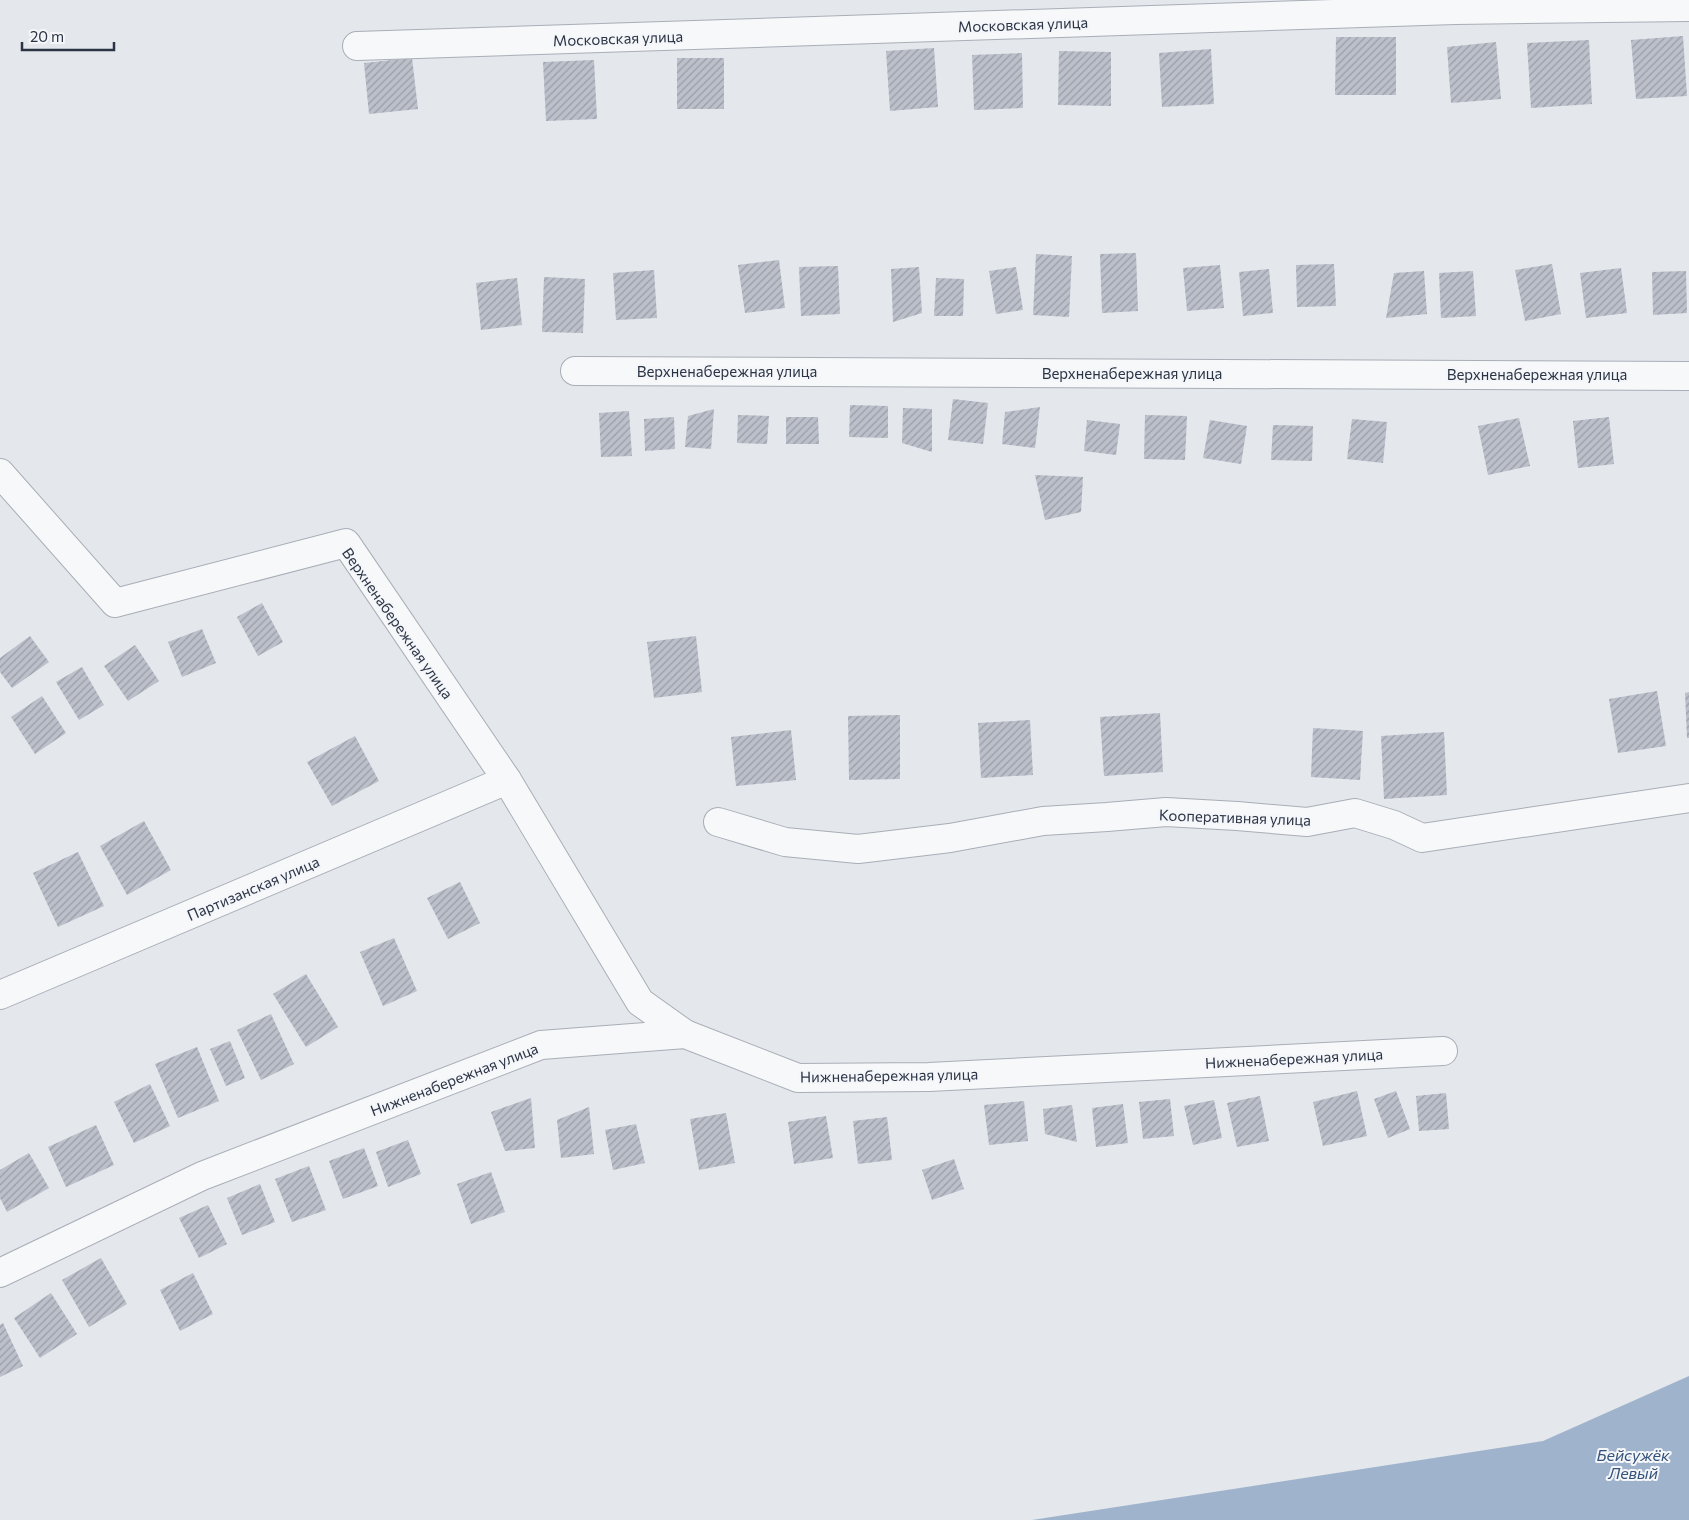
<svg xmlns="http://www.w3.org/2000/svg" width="1689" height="1520" font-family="Commissioner,sans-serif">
	<defs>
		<pattern id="building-hatch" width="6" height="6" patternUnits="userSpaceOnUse" patternTransform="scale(1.25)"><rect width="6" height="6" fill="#bbc0ca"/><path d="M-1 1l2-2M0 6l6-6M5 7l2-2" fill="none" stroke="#989da6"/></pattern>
	</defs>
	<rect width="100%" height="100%" fill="#e4e7ec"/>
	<path fill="#9fb4cc" d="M 1689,1376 L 1689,1520 L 1032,1520 L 1543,1441 Z"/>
	<g fill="url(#building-hatch)">
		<path d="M 1683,36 L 1687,96 L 1636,99 L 1631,40 Z"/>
		<path d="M 1336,37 L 1396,37 L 1396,95 L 1335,95 Z"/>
		<path d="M 1589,40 L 1592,104 L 1531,108 L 1527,43 Z"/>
		<path d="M 1496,42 L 1501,99 L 1451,103 L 1447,47 Z"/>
		<path d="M 934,48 L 938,107 L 890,111 L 886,51 Z"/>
		<path d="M 1211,49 L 1214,104 L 1162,107 L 1159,53 Z"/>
		<path d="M 1059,51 L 1111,52 L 1111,106 L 1058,105 Z"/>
		<path d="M 1022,53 L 1023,108 L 974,110 L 972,55 Z"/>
		<path d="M 412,58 L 418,109 L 369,114 L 364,63 Z"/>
		<rect x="677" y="58" width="47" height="51"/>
		<path d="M 594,60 L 597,119 L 546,121 L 543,62 Z"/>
		<path d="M 1136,253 L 1138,311 L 1102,313 L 1100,254 Z"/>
		<path d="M 1036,254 L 1072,256 L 1069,317 L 1033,315 Z"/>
		<path d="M 779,260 L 785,308 L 745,313 L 738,265 Z"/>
		<path d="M 1334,264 L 1336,306 L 1297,307 L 1296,265 Z"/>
		<path d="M 1552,264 L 1561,314 L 1525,321 L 1515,270 Z"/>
		<path d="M 1220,265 L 1224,308 L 1187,311 L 1183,268 Z"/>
		<path d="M 838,266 L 840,314 L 801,316 L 799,267 Z"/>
		<path d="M 919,267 L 922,313 L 893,322 L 891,269 Z"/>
		<path d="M 1016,267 L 1023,310 L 996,314 L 989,271 Z"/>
		<path d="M 1621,268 L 1627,313 L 1586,318 L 1580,273 Z"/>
		<path d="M 1269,269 L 1273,313 L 1243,316 L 1239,272 Z"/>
		<path d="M 654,270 L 657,318 L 616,320 L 613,273 Z"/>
		<path d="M 1424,271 L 1427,314 L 1386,318 L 1394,273 Z"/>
		<path d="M 1473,271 L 1476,316 L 1441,318 L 1439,273 Z"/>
		<path d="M 1686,271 L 1687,313 L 1653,315 L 1652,272 Z"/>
		<path d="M 544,277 L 585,279 L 583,333 L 542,332 Z"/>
		<path d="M 517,278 L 522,325 L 481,330 L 476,283 Z"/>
		<path d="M 936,278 L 964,279 L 963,316 L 934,316 Z"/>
		<path d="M 953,399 L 988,403 L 983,444 L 948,440 Z"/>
		<path d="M 850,405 L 888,406 L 888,438 L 849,437 Z"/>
		<path d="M 1040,407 L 1035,448 L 1002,444 L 1005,412 Z"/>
		<path d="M 903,408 L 932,409 L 932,452 L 902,443 Z"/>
		<path d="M 714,409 L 711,449 L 685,447 L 688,416 Z"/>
		<path d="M 629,411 L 632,456 L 601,457 L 599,413 Z"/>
		<path d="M 738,415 L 769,416 L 767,444 L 737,443 Z"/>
		<path d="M 1145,415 L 1187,416 L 1185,460 L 1144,459 Z"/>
		<path d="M 674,417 L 675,449 L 645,451 L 644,419 Z"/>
		<path d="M 786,417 L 818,417 L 819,444 L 786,444 Z"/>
		<path d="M 1609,417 L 1614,464 L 1578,468 L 1573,421 Z"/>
		<path d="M 1519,418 L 1530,466 L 1488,475 L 1478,426 Z"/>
		<path d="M 1352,419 L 1387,422 L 1383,463 L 1347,459 Z"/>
		<path d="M 1087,420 L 1120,424 L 1116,455 L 1084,451 Z"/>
		<path d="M 1210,420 L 1247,426 L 1241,464 L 1203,458 Z"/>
		<path d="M 1273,425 L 1313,426 L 1312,461 L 1271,460 Z"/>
		<path d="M 1035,475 L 1083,477 L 1081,512 L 1045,520 Z"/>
		<path d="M 262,603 L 283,642 L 258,656 L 237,617 Z"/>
		<path d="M 202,629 L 216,663 L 182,677 L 168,642 Z"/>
		<path d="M 30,636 L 49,662 L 12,688 L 0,672 L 0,658 Z"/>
		<path d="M 696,636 L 702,692 L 654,698 L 647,642 Z"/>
		<path d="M 135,645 L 159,681 L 128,701 L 104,666 Z"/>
		<path d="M 82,667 L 104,705 L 79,720 L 56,682 Z"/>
		<path d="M 1657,691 L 1666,746 L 1618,753 L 1609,699 Z"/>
		<path d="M 1689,692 L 1689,738 L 1687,738 L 1685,693 Z"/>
		<path d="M 42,696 L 66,733 L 35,754 L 11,717 Z"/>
		<path d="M 1160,713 L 1163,772 L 1104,776 L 1100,717 Z"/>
		<path d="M 900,715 L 900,779 L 849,780 L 848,716 Z"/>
		<path d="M 1030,720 L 1033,775 L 981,778 L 978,723 Z"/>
		<path d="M 1313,728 L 1363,731 L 1360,780 L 1311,777 Z"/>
		<path d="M 791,730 L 796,780 L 736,786 L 731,737 Z"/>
		<path d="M 1444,732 L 1447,795 L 1384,799 L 1381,736 Z"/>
		<path d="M 355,736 L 379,781 L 332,806 L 307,762 Z"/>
		<path d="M 144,821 L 171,870 L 127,895 L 100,846 Z"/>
		<path d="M 78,852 L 104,906 L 58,927 L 33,873 Z"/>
		<path d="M 460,882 L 480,923 L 448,939 L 427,898 Z"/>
		<path d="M 394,938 L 417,991 L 383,1006 L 360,952 Z"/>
		<path d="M 306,974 L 338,1027 L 306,1047 L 273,994 Z"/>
		<path d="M 271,1014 L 294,1064 L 261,1080 L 237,1030 Z"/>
		<path d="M 230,1041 L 245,1078 L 226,1086 L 210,1049 Z"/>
		<path d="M 197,1047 L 219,1101 L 178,1118 L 155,1064 Z"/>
		<path d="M 150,1084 L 170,1126 L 134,1143 L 114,1102 Z"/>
		<path d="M 1357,1091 L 1367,1136 L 1323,1146 L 1313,1102 Z"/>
		<path d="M 1396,1091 L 1410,1129 L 1388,1138 L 1374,1099 Z"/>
		<path d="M 1446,1093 L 1449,1129 L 1419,1131 L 1416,1096 Z"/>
		<path d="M 1260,1096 L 1269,1141 L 1237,1147 L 1227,1103 Z"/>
		<path d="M 531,1098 L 535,1148 L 505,1151 L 491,1112 Z"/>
		<path d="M 1170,1099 L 1174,1136 L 1143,1139 L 1139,1102 Z"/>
		<path d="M 1214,1100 L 1222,1138 L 1193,1145 L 1184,1106 Z"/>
		<path d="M 1024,1101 L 1028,1141 L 989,1145 L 984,1105 Z"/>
		<path d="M 1123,1104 L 1128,1143 L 1096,1147 L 1092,1108 Z"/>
		<path d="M 1072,1105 L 1077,1142 L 1045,1134 L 1043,1109 Z"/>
		<path d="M 589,1107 L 594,1154 L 561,1158 L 557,1120 Z"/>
		<path d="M 726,1113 L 735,1163 L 699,1170 L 690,1119 Z"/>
		<path d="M 826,1116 L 833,1158 L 794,1164 L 788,1122 Z"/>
		<path d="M 887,1117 L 892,1160 L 858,1164 L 853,1121 Z"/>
		<path d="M 636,1124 L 645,1163 L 613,1170 L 605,1130 Z"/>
		<path d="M 96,1125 L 114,1165 L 66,1187 L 48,1147 Z"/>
		<path d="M 408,1140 L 421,1174 L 388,1187 L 376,1152 Z"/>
		<path d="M 364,1148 L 378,1186 L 343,1199 L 329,1161 Z"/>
		<path d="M 29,1153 L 49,1188 L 7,1212 L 0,1198 L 0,1170 Z"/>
		<path d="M 954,1159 L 964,1189 L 932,1200 L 922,1170 Z"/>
		<path d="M 309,1166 L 326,1210 L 292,1222 L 275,1179 Z"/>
		<path d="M 491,1172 L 505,1212 L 471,1224 L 457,1184 Z"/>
		<path d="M 260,1184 L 275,1222 L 242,1235 L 227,1198 Z"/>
		<path d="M 208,1205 L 227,1244 L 199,1258 L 179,1218 Z"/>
		<path d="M 101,1258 L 127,1304 L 89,1327 L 62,1280 Z"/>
		<path d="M 193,1273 L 213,1314 L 180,1331 L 160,1290 Z"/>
		<path d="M 51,1293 L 77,1334 L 40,1358 L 14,1318 Z"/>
		<path d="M 3,1323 L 23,1366 L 0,1377 L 0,1325 Z"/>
	</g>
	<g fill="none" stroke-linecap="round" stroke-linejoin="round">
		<defs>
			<g id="minor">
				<path d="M 357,46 L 1455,10 L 1689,7"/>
				<path d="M 575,371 L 1689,376"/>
				<path d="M 0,473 L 115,603 L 346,543 L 507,780 L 640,1002 L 685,1034"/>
				<path d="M 718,822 L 785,842 L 858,849 L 950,838 L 1043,821 L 1107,817 L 1166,812 L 1237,816 L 1307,822 L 1355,813 L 1394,825 L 1422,838 L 1689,798"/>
				<path d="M 0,995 L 507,780"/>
				<path d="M 0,1273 L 202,1176 L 541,1045 L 685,1034 L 798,1078 L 929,1077 L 1443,1051"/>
			</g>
		</defs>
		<use href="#minor" stroke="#a9aeb7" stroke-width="30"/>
		<use href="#minor" stroke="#f7f8fa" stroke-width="28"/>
	</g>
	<g text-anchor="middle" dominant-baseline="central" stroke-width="4" stroke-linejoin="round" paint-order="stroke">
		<g font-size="15" fill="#2b3445" stroke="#f4f6f9">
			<text transform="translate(1023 24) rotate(-2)">Московская улица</text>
			<text transform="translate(618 38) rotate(-2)">Московская улица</text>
			<text x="727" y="371">Верхненабережная улица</text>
			<text x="1132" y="373">Верхненабережная улица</text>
			<text x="1537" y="374">Верхненабережная улица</text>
			<text transform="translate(398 623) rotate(55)">Верхненабережная улица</text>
			<text transform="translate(1235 817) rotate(2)">Кооперативная улица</text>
			<text transform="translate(253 888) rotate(-23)">Партизанская улица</text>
			<text transform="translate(1294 1058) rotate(-3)">Нижненабережная улица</text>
			<text transform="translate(889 1075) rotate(-1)">Нижненабережная улица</text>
			<text transform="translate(454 1079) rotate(-21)">Нижненабережная улица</text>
		</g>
		<g font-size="16" font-style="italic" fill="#34527a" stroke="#f4f6f9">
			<text x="1633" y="1454">Бейсужёк<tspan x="1633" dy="18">Левый</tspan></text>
		</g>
	</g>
	<path d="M22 42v8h92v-8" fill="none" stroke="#2b3445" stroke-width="2.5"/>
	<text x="30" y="42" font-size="15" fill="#2b3445" stroke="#f4f6f9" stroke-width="4" paint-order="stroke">20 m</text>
</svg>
